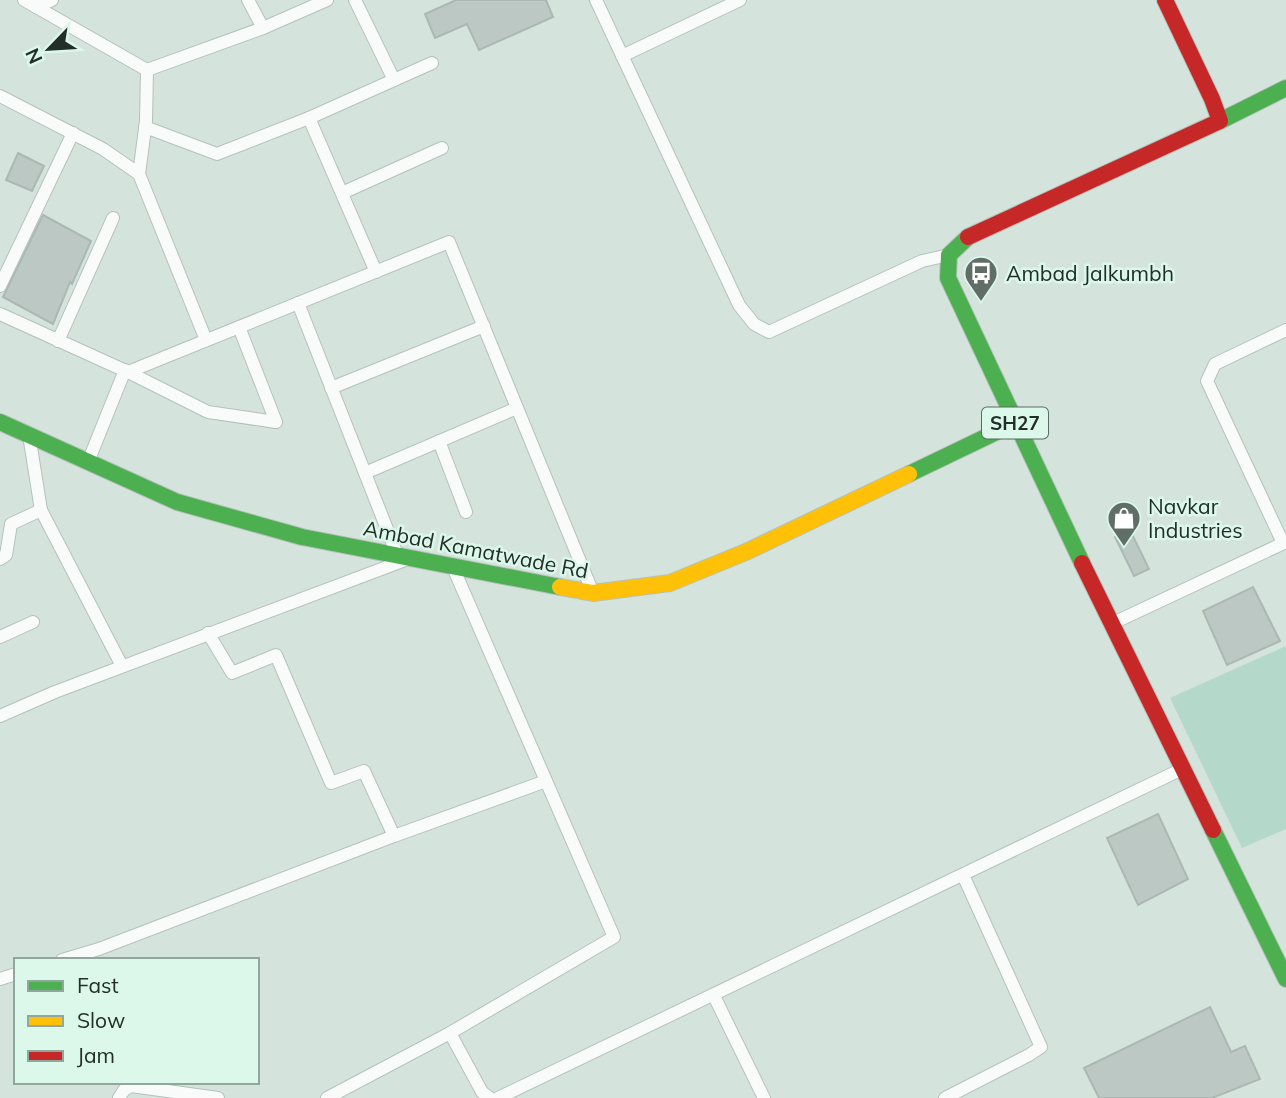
<svg xmlns="http://www.w3.org/2000/svg" width="1286" height="1098" font-family="Mulish,sans-serif">
	<rect width="100%" height="100%" fill="#d4e4dd"/>
	<path fill="#b4d8c9" d="M 1286,646 L 1286,829 L 1242,848 L 1170,698 Z"/>
	<g fill="#bcc8c3" stroke="#acb8b3" stroke-width="2">
		<path d="M 456,0 L 546,0 L 553,17 L 479,50 L 467,24 L 435,38 L 425,14 Z"/>
		<path d="M 18,153 L 44,166 L 32,191 L 6,180 Z"/>
		<path d="M 43,215 L 91,241 L 72,284 L 70,282 L 53,324 L 3,297 Z"/>
		<path d="M 1130,530 L 1149,569 L 1134,576 L 1115,537 Z"/>
		<path d="M 1253,587 L 1280,641 L 1227,665 L 1203,611 Z"/>
		<path d="M 1158,814 L 1188,879 L 1138,905 L 1107,838 Z"/>
		<path d="M 1210,1007 L 1231,1052 L 1245,1046 L 1260,1079 L 1212,1098 L 1099,1098 L 1084,1068 Z"/>
	</g>
	<g fill="none" stroke-linecap="round" stroke-linejoin="round">
		<defs>
			<g id="street">
				<path d="M 24,0 L 147,70 L 263,28 L 327,0"/>
				<path d="M 248,0 L 263,28"/>
				<path d="M 355,0 L 394,80"/>
				<path d="M 596,0 L 739,305 L 754,324 L 769,332 L 922,261 L 949,255"/>
				<path d="M 36,7 L 52,0"/>
				<path d="M 622,56 L 740,0"/>
				<path d="M 0,96 L 103,149 L 139,174 L 206,340"/>
				<path d="M 309,118 L 432,63"/>
				<path d="M 145,127 L 217,154 L 309,118 L 376,272"/>
				<path d="M 139,174 L 146,121 L 147,70"/>
				<path d="M 342,193 L 442,148"/>
				<path d="M 0,286 L 73,133"/>
				<path d="M 298,303 L 398,557"/>
				<path d="M 0,314 L 128,372 L 208,412 L 276,422"/>
				<path d="M 239,327 L 276,422"/>
				<path d="M 58,341 L 113,218"/>
				<path d="M 128,372 L 449,242 L 593,593"/>
				<path d="M 331,388 L 484,326"/>
				<path d="M 29,435 L 41,510 L 122,666"/>
				<path d="M 439,441 L 466,512"/>
				<path d="M 88,462 L 125,370"/>
				<path d="M 365,473 L 517,408"/>
				<path d="M 1283,543 L 1207,381 L 1215,364 L 1286,330"/>
				<path d="M 0,559 L 6,555 L 11,524 L 41,510"/>
				<path d="M 1111,624 L 1286,542"/>
				<path d="M 208,633 L 232,673 L 276,655 L 331,783 L 364,771 L 394,836 L 546,781"/>
				<path d="M 0,637 L 33,622"/>
				<path d="M 0,716 L 55,692 L 408,559"/>
				<path d="M 62,960 L 99,949 L 394,836"/>
				<path d="M 0,979 L 16,974"/>
				<path d="M 714,996 L 764,1098"/>
				<path d="M 450,1033 L 482,1092 L 490,1098"/>
				<path d="M 119,1098 L 124,1090 L 131,1086 L 218,1098"/>
				<path d="M 327,1098 L 450,1033 L 614,937 L 452,565"/>
				<path d="M 498,1098 L 1182,769"/>
				<path d="M 945,1098 L 1029,1055 L 1041,1047 L 963,875"/>
			</g>
			<g id="fast">
				<path d="M 1220,121 L 1286,88"/>
				<path d="M 968,237 L 949,255 L 948,278 L 1082,563"/>
				<path d="M 0,422 L 177,502 L 302,537 L 560,587"/>
				<path d="M 909,474 L 1015,423"/>
				<path d="M 1213,830 L 1286,979"/>
			</g>
			<path id="slow" d="M 560,587 L 593,593 L 670,583 L 748,551 L 909,474"/>
			<g id="jam">
				<path d="M 968,237 L 1220,121 L 1212,99 L 1165,0"/>
				<path d="M 1082,563 L 1213,830"/>
			</g>
		</defs>
		<use href="#street" stroke="#b5c1bb" stroke-width="14"/>
		<use href="#fast" stroke="#b5c1bb" stroke-width="18"/>
		<use href="#slow" stroke="#b5c1bb" stroke-width="18"/>
		<use href="#jam" stroke="#b5c1bb" stroke-width="18"/>
		<use href="#street" stroke="#f9fbfa" stroke-width="12"/>
		<use href="#fast" stroke="#4caf50" stroke-width="16"/>
		<use href="#slow" stroke="#ffc107" stroke-width="16"/>
		<use href="#jam" stroke="#c62828" stroke-width="16"/>
	</g>
	<defs>
		<symbol id="bus-pin" viewBox="-11 -11 22 30"><path d="M0 17L-7.5 6A9.5 9.5 0 1 1 7.5 6Z" fill="#616e68" stroke="#dbf8eb"/><path d="M-5-6H5V4H4V6H2V4H-2V6H-4V4H-5ZM-3.5-4V0h7V-4ZM-3.5 1.2v1.5H-2V1.2ZM2 1.2v1.5H3.5V1.2Z" fill="#fff"/></symbol>
		<symbol id="shop-pin" viewBox="-11 -11 22 30"><path d="M0 17L-7.5 6A9.5 9.5 0 1 1 7.5 6Z" fill="#616e68" stroke="#dbf8eb"/><path d="M-5-2.5h2.3a2.7 3.5 0 0 1 5.4 0H5L5.5 6h-11ZM-1.5-2.5h3a1.5 2.3 0 0 0-3 0Z" fill="#fff"/></symbol>
	</defs>
	<g fill-rule="evenodd">
		<use href="#bus-pin" x="962" y="254" width="38" height="52"/>
		<use href="#shop-pin" x="1105" y="499" width="38" height="52"/>
	</g>
	<g text-anchor="middle" dominant-baseline="central" stroke-width="5" stroke-linejoin="round" paint-order="stroke">
		<rect fill="#dbf8eb" stroke="#5a6b63" stroke-width="2" x="982" y="407.5" width="66" height="31" rx="5"/>
		<g font-size="19" font-weight="bold" fill="#232e29">
			<text x="1015" y="423">SH27</text>
		</g>
		<g font-size="21" fill="#232e29" stroke="#dbf8eb" text-anchor="start">
			<text x="1006" y="273">Ambad Jalkumbh</text>
			<text x="1148" y="506">Navkar<tspan x="1148" dy="24">Industries</tspan></text>
		</g>
		<g font-size="21" fill="#232e29" stroke="#dbf8eb">
			<text transform="translate(476 549) rotate(11)">Ambad Kamatwade Rd</text>
		</g>
	</g>
	<rect x="14" y="958" width="245" height="126" fill="#dbf8eb" stroke="#91a79d" stroke-width="2"/>
	<rect x="28" y="981" width="35" height="10" fill="#4caf50" stroke="#91a79d" stroke-width="2"/>
	<text x="77" y="993" font-size="21" fill="#232e29">Fast</text>
	<rect x="28" y="1016" width="35" height="10" fill="#ffc107" stroke="#91a79d" stroke-width="2"/>
	<text x="77" y="1028" font-size="21" fill="#232e29">Slow</text>
	<rect x="28" y="1051" width="35" height="10" fill="#c62828" stroke="#91a79d" stroke-width="2"/>
	<text x="77" y="1063" font-size="21" fill="#232e29">Jam</text>
	<g transform="translate(49 49) rotate(245)" stroke="#dbf8eb" stroke-width="5" paint-order="stroke">
	<path d="M0-5L12 26L0 18L-12 26Z" fill="#232e29"/>
	<text y="-10" font-size="19" font-weight="bold" text-anchor="middle" fill="#232e29">N</text>
	</g>
</svg>
